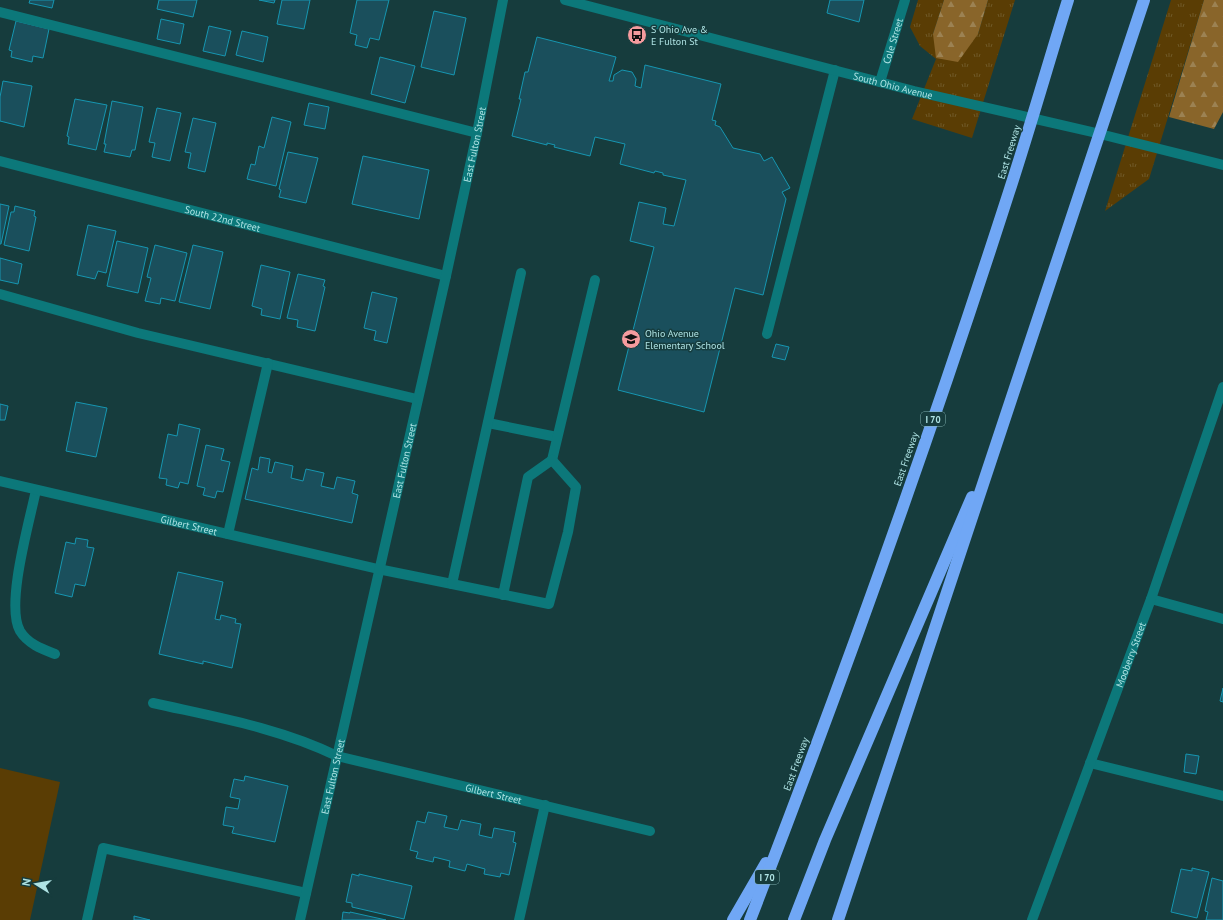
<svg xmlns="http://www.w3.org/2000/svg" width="1223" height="920" font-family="'PT Sans',sans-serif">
	<defs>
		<pattern id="grass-tufts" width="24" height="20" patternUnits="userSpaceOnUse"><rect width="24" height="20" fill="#5a3d04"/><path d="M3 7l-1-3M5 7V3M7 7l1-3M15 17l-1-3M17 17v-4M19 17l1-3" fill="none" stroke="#6f5928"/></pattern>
		<pattern id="forest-firs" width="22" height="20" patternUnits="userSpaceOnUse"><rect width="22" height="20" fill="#89652a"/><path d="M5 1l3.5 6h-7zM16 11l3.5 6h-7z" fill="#9c8253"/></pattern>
	</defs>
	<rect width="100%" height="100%" fill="#163c3d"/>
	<g fill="url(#grass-tufts)">
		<path d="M 918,0 L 944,0 L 933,34 L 978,34 L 988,0 L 1015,0 L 972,138 L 912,119 L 936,59 L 920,46 L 910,27 Z"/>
		<path d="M 1171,0 L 1204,0 L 1149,179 L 1105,211 Z"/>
	</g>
	<g fill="url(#forest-firs)">
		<path d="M 944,0 L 988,0 L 978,34 L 958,62 L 936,58 L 933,34 Z"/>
		<path d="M 1204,0 L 1223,0 L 1223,112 L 1214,129 L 1169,117 Z"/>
	</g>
	<path fill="#5a3d04" d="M 0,768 L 60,782 L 30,920 L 0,920 Z"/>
	<g fill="#1a4f5c" stroke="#1696b1">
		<path d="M 30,0 L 54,0 L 52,8 L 29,3 Z"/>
		<path d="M 159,0 L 197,0 L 193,17 L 157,9 Z"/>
		<path d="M 259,0 L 275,0 L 274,3 Z"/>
		<path d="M 282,0 L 310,0 L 304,29 L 277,24 Z"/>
		<path d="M 357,0 L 389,0 L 379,40 L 370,38 L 367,48 L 355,45 L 357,35 L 350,33 Z"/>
		<path d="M 830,0 L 864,0 L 859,22 L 827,13 Z"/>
		<path d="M 434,11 L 466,18 L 454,75 L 421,67 Z"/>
		<path d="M 161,19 L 184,24 L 180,44 L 157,39 Z"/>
		<path d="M 16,21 L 49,29 L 43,58 L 33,56 L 32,62 L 11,57 L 12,51 L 9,50 Z"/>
		<path d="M 209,26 L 231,31 L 225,56 L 203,51 Z"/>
		<path d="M 242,31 L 268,37 L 263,62 L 236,55 Z"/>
		<path d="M 537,37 L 616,57 L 609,81 L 613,81 L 614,75 L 622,70 L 632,72 L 636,79 L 635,86 L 641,88 L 645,65 L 721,84 L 712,120 L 716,121 L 715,125 L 720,127 L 733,148 L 760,154 L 764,161 L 772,157 L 790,188 L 782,192 L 786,199 L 763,295 L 735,288 L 704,412 L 618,390 L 654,247 L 630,241 L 639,202 L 666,208 L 663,224 L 674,226 L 686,180 L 663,175 L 663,173 L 655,171 L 654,173 L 620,164 L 625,144 L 595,137 L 590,156 L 554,147 L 555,145 L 547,143 L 547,145 L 512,136 L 521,99 L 519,99 L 525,72 L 528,72 Z"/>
		<path d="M 380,57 L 415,66 L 405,103 L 371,94 Z"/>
		<path d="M 3,81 L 32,86 L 24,127 L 0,121 L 0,97 Z"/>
		<path d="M 75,99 L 107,105 L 96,150 L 68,144 L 69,137 L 67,136 Z"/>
		<path d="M 112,101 L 143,107 L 135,150 L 132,150 L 130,157 L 104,152 L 106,144 L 104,144 Z"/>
		<path d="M 309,103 L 329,107 L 325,129 L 304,125 Z"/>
		<path d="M 157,108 L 181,113 L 170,161 L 152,157 L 155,143 L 149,142 Z"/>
		<path d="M 272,117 L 291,122 L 276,186 L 247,179 L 251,164 L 255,165 L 259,146 L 264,148 Z"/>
		<path d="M 193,118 L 216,123 L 205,172 L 188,168 L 191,153 L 185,152 Z"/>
		<path d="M 288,152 L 318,158 L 306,203 L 279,197 L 281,190 L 279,189 Z"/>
		<path d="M 363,156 L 429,170 L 419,219 L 352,204 Z"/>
		<path d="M 0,204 L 9,206 L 1,244 L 0,244 Z"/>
		<path d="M 15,206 L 35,211 L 34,216 L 36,217 L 29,251 L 4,245 L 11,212 L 14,212 Z"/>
		<path d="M 88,225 L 116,231 L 106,273 L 98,271 L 95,279 L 77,275 Z"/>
		<path d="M 117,241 L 148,248 L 138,293 L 107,286 Z"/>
		<path d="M 155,245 L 187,253 L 175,301 L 161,298 L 160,304 L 145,301 L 151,278 L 147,277 Z"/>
		<path d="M 193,245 L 223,252 L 210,309 L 179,302 Z"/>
		<path d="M 0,258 L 22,264 L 18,284 L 0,280 Z"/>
		<path d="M 261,265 L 290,272 L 280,319 L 261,315 L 262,309 L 252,306 Z"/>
		<path d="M 298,274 L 325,280 L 323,286 L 325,287 L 315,331 L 297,327 L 298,320 L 287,318 Z"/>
		<path d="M 372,292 L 397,298 L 387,343 L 374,340 L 376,331 L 364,328 Z"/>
		<path d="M 776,344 L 789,347 L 785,360 L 772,357 Z"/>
		<path d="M 76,402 L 107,408 L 96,457 L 66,451 Z"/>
		<path d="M 0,404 L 8,406 L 5,420 L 0,420 Z"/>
		<path d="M 179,424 L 200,429 L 188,484 L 180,482 L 178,488 L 166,485 L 167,479 L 159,478 L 168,434 L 177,436 Z"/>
		<path d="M 206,445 L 224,449 L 221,460 L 230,462 L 223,492 L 217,491 L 215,498 L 203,495 L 205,488 L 197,486 Z"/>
		<path d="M 260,457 L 270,459 L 268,472 L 272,473 L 275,462 L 293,466 L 291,478 L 303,481 L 306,469 L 324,473 L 321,486 L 334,489 L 337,477 L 355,481 L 352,493 L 358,495 L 352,523 L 245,499 L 252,468 L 258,470 Z"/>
		<path d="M 76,538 L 88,540 L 87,547 L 94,548 L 85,586 L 75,584 L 72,597 L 55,593 L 66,542 L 75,544 Z"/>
		<path d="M 178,572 L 223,582 L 215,619 L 220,620 L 221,615 L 236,619 L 235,623 L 241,624 L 232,668 L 203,661 L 203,664 L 159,654 Z"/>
		<path d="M 1223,688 L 1223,702 L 1220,701 Z"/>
		<path d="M 1186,754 L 1199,756 L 1196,774 L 1184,772 Z"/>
		<path d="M 245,776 L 288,786 L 275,842 L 232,833 L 234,827 L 223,825 L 226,807 L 238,809 L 240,799 L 230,797 L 234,779 L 244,781 Z"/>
		<path d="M 428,812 L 447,816 L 444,827 L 458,830 L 461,820 L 481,824 L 479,835 L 492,838 L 494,828 L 515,832 L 513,842 L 516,843 L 509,875 L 501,873 L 500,877 L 484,874 L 485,869 L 467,864 L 465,871 L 449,867 L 450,861 L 434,857 L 433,862 L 416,858 L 418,852 L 410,850 L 417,821 L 425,823 Z"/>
		<path d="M 1192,868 L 1209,872 L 1197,918 L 1171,912 L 1181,869 L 1192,871 Z"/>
		<path d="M 352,874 L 359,876 L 359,874 L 412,886 L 404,919 L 352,907 L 352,903 L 346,902 Z"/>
		<path d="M 1212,878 L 1223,881 L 1223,920 L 1206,920 L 1208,912 L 1205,911 Z"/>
		<path d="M 343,912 L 350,913 L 350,912 L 386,920 L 342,920 Z"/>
		<path d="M 134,916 L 150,920 L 134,920 Z"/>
	</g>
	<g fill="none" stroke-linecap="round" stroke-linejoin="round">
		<g stroke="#0c787a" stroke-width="10">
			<path d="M 0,12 L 477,133"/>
			<path d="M 0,294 L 138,333 L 417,399"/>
			<path d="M 767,334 L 835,70"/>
			<path d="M 488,423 L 557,437"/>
			<path d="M 552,460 L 595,280"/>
			<path d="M 36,490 C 30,520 5,605 20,631 C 28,644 42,649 55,654"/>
			<path d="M 228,534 L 268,363"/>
			<path d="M 378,569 L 452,584 L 521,273"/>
			<path d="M 452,584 L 549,604 L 568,532 L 576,487 L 552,460 L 528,477 L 503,595"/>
			<path d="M 153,703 C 215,717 280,728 337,756"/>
			<path d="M 1090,763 L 1223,796"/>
			<path d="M 87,920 L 103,848 L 306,893"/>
			<path d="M 519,920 L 545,805"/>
		</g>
		<g stroke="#0c787a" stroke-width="10">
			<path id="s1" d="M 0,161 L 446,276"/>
			<path id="s2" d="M 0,481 L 378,569"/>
			<path d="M 1151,599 L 1223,619"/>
			<path id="s3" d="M 337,756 L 650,831"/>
		</g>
		<g stroke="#0c787a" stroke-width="10">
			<path id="s4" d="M 565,0 L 914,91 L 1092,132 L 1223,165"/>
			<path id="s5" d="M 880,82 L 905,0"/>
			<path id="s6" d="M 300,920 L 446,276 L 477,133 L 503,0"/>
			<path id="s7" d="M 1032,920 L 1151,599 L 1223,387"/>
		</g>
		<g stroke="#70a7f5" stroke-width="12">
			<path d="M 733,920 L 766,863"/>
			<path d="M 750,920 C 843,680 930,437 1009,192 C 1030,128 1048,64 1068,0"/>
			<path d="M 794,920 L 825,840 L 972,497"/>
			<path d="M 838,920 L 1144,0"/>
		</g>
	</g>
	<defs>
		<symbol id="bus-disc" viewBox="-11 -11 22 22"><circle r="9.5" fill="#f59b9e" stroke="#163c3d"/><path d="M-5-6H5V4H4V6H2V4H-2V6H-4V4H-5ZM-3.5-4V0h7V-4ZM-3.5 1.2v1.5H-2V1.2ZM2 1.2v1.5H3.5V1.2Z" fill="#111"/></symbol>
		<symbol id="school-disc" viewBox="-11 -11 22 22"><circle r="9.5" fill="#f59b9e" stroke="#163c3d"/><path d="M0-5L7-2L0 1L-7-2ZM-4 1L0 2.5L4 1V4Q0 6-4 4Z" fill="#111"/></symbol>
	</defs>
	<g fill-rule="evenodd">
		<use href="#bus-disc" x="626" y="24" width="22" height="22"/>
		<use href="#school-disc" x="620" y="328" width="22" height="22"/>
	</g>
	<g text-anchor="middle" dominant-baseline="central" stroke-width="3" stroke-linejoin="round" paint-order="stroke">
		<g fill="#163c3d" stroke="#81b1b2" stroke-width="1">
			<rect x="921" y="412" width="24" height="14" rx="3"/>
			<rect x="755" y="870" width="24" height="14" rx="3"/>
		</g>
		<g font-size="9" font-weight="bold" fill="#afe3e4">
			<text x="933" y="419">I 70</text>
			<text x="767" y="877">I 70</text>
		</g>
		<g font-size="10" fill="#afe3e4" stroke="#163c3d" text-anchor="start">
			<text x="651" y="29">S Ohio Ave &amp;<tspan x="651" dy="12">E Fulton St</tspan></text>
			<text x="645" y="333">Ohio Avenue<tspan x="645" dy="12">Elementary School</tspan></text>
		</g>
		<g font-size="10" fill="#afe3e4" stroke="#163c3d">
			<text stroke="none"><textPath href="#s5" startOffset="43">Cole Street</textPath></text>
			<text stroke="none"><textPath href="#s4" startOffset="339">South Ohio Avenue</textPath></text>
			<text stroke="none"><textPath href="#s6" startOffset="795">East Fulton Street</textPath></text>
			<text transform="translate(1009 152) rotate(-73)">East Freeway</text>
			<text stroke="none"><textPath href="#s1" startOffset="230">South 22nd Street</textPath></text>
			<text transform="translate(906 459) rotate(-71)">East Freeway</text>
			<text stroke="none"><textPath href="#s6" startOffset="471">East Fulton Street</textPath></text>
			<text stroke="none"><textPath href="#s2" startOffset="194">Gilbert Street</textPath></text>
			<text stroke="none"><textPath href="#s7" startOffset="283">Mooberry Street</textPath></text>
			<text transform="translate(796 764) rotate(-70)">East Freeway</text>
			<text stroke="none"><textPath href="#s6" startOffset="147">East Fulton Street</textPath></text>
			<text stroke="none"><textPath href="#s3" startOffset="161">Gilbert Street</textPath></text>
		</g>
	</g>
	<g transform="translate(36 884) rotate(281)" stroke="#163c3d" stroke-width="3" paint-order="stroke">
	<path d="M0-3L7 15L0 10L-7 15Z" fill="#afe3e4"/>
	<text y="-6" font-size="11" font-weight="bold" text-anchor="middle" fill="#afe3e4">N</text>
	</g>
</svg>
